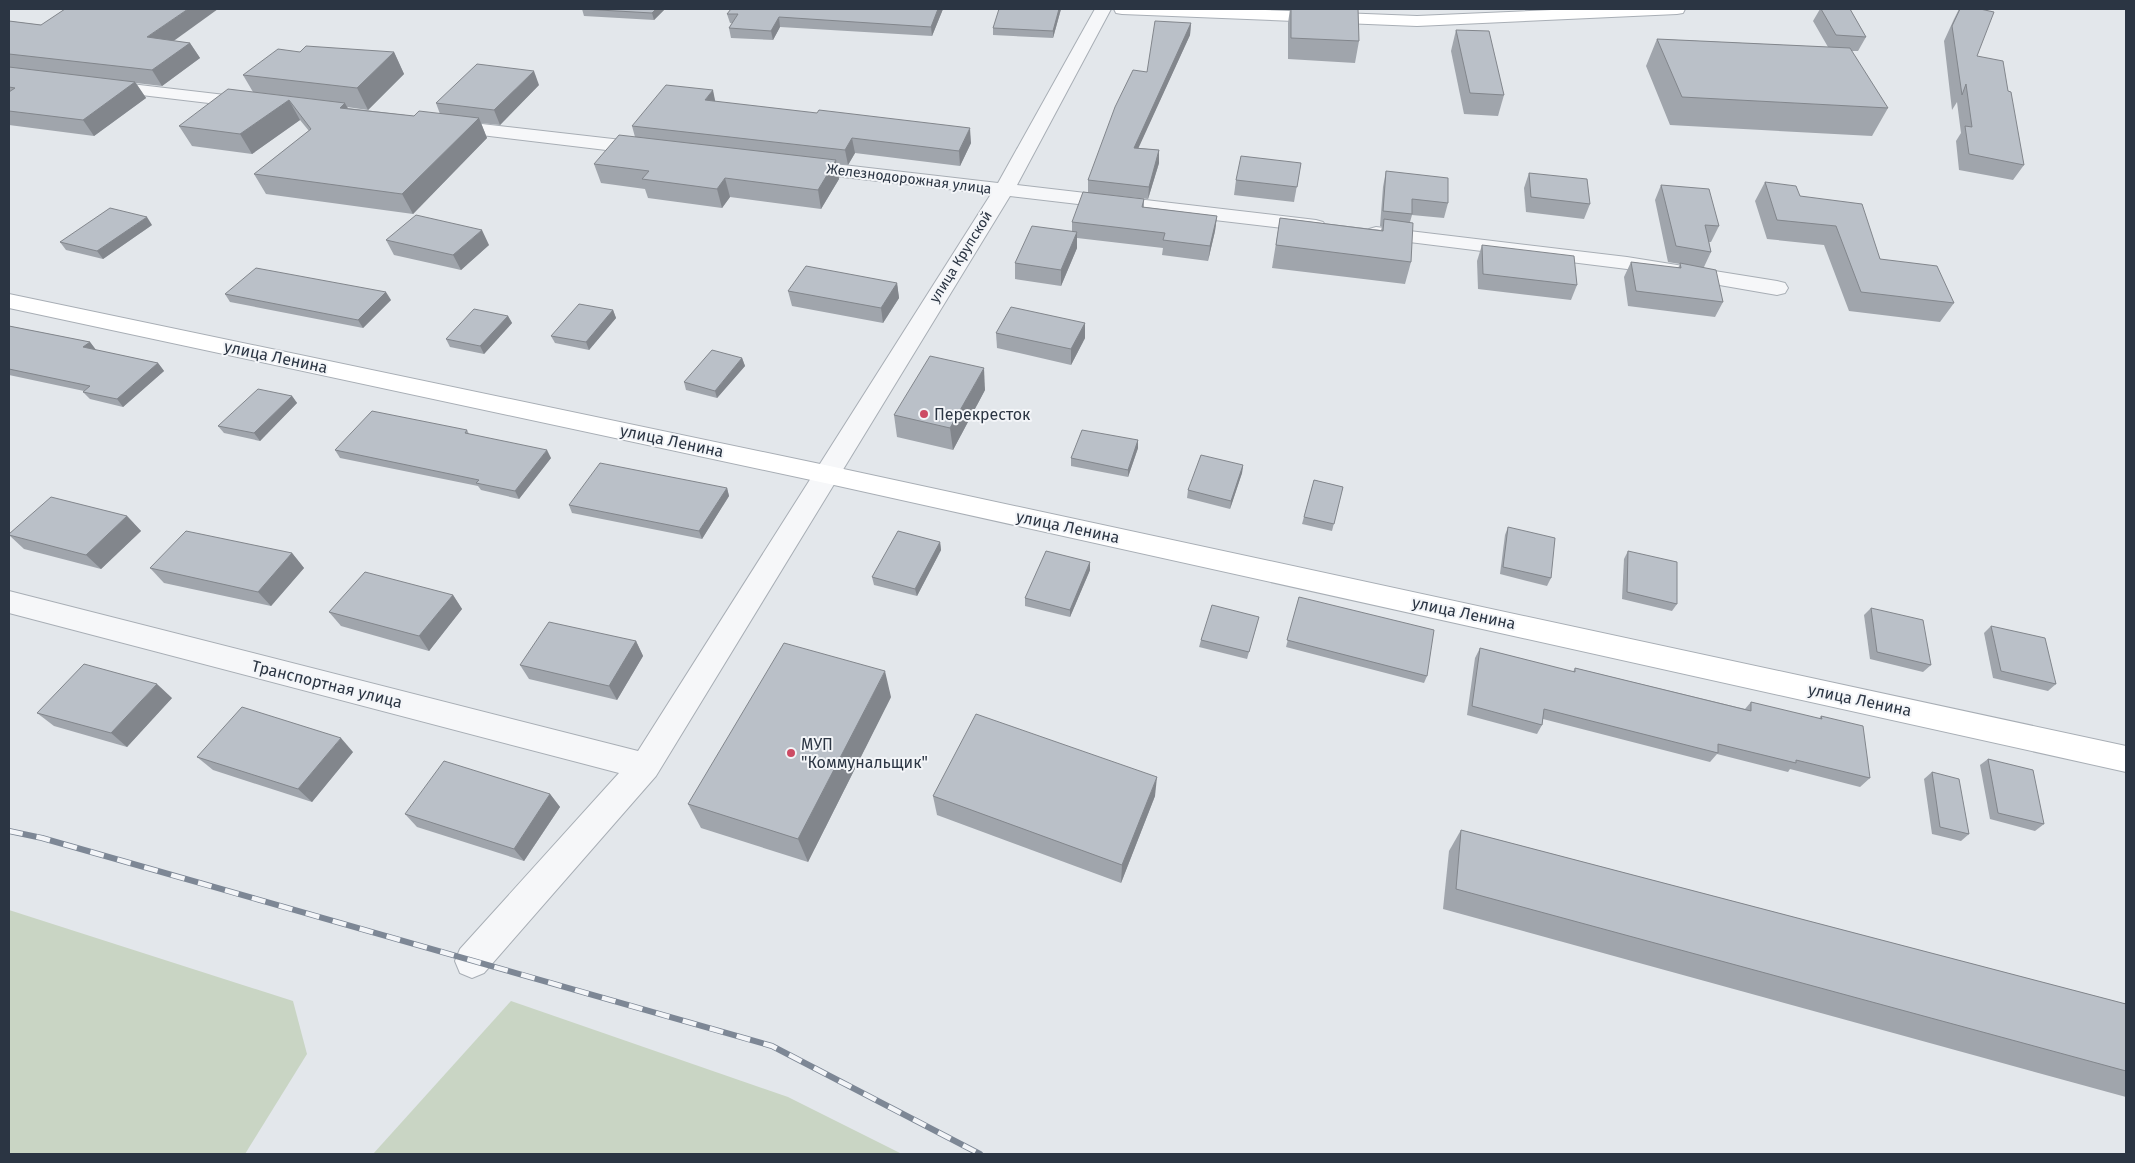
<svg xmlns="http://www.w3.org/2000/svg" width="2135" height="1163" font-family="'Fira Sans',sans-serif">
	<rect width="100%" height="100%" fill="#e3e7eb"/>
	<g fill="#c9d5c4">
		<path d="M 9,910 L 293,1001 L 307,1054 L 245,1154 L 9,1154 Z"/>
		<path d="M 511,1001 L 788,1097 L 902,1154 L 373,1154 Z"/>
	</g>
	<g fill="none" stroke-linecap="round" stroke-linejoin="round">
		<defs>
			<g id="street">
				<path d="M 1095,9 L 1111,9 L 1017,185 L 1316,220 L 1323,222 L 1326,226 L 1323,230 L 1316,232 L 1010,196 L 656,776 L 484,973 L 472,978 L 460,973 L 455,961 L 460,949 L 619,773 L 9,613 L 9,591 L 638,751 L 991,194 L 800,172 L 793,170 L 790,166 L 793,162 L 800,160 L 998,183 Z"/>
				<path d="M 105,81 L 251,98 L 257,99 L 260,103 L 257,107 L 251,108 L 99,90 L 96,86 L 99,82 Z"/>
				<path d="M 447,120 L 648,143 L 655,145 L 658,149 L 655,153 L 648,155 L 440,130 L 438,126 L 440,122 Z"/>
				<path d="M 1376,227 L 1627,257 L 1777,281 L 1785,283 L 1788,288 L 1785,293 L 1777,295 L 1627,269 L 1369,237 L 1366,233 L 1369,229 Z"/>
			</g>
			<g id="secondary">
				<path d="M 1114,9 L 1238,9 L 1417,16 L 1574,9 L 1685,9 L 1683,13 L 1677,14 L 1417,26 L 1122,14 L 1116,13 Z"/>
				<path d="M 9,294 L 825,465 L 2126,746 L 2126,772 L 825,483 L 9,308 Z"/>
			</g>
		</defs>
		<use href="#street" stroke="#a8aeb5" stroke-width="2"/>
		<use href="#secondary" stroke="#a8aeb5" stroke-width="2"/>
		<use href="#street" fill="#f6f7f9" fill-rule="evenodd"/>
		<use href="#secondary" fill="#fff" fill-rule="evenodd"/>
		<defs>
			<path id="rail" d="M 9,831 L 42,838 L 772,1046 L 980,1154"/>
		</defs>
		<use href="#rail" stroke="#7d8795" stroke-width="6"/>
		<use href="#rail" stroke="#f3f5f8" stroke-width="4.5" stroke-dasharray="14" stroke-linecap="butt"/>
	</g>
	<g fill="#a0a5ac">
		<path d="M 582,9 L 665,9 L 654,20 L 584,16 Z"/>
		<path d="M 731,9 L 943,9 L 932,36 L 780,27 L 773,40 L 731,38 L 729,28 L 732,23 L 730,23 L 727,14 Z"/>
		<path d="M 1061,9 L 1053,38 L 993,35 L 993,28 Z"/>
		<path d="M 1288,9 L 1358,9 L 1359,41 L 1355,63 L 1288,59 L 1288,23 L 1290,9 Z"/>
		<path d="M 1820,9 L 1850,9 L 1866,37 L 1858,51 L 1851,51 L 1888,108 L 1872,136 L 1670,125 L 1646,66 L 1657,39 L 1828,47 L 1813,21 Z"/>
		<path d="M 1959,9 L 1980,9 L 1977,56 L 2008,91 L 2024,165 L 2013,180 L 1959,170 L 1956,141 L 1961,133 L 1957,102 L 1952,110 L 1944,41 L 1954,19 Z"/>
		<path d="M 9,21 L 190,43 L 200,58 L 162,86 L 136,83 L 146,98 L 94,136 L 9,125 Z"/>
		<path d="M 1191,23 L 1190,35 L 1138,148 L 1159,150 L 1159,163 L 1148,199 L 1088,193 L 1088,180 L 1147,72 Z"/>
		<path d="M 1456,30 L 1504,95 L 1498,116 L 1464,114 L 1451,51 Z"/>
		<path d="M 300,52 L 394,52 L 404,74 L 368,110 L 347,107 L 348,108 L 414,116 L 440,114 L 436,103 L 539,85 L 500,125 L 481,123 L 487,138 L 413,214 L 266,194 L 254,174 L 309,131 L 300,120 L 252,154 L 192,146 L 179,126 L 253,92 L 243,75 Z"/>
		<path d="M 716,102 L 971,143 L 960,166 L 855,153 L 848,165 L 837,164 L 839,179 L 821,209 L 730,197 L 722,208 L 648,198 L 645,189 L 601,183 L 594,164 L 635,137 L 632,126 Z"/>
		<path d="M 1301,163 L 1294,202 L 1234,195 L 1236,180 Z"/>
		<path d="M 1386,171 L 1448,203 L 1444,218 L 1412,215 L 1410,222 L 1411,262 L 1405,284 L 1272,268 L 1280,218 L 1381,230 L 1382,227 L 1380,226 L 1383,187 Z"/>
		<path d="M 1529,173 L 1590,204 L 1584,219 L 1526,212 L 1524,188 Z"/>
		<path d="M 1765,182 L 1800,196 L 1880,259 L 1954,303 L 1940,322 L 1849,311 L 1824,245 L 1767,239 L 1755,201 Z"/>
		<path d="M 1661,185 L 1719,226 L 1711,242 L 1709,242 L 1711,252 L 1704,267 L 1723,302 L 1715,317 L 1628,306 L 1624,277 L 1631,262 L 1678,268 L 1680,264 L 1668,262 L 1655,200 Z"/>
		<path d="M 1144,199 L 1144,207 L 1217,216 L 1215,231 L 1208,261 L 1162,255 L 1163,248 L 1077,238 L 1077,248 L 1061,286 L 1015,279 L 1015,263 L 1072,232 L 1072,222 Z"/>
		<path d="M 152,225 L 103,259 L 66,250 L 60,242 Z"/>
		<path d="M 386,240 L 489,245 L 461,270 L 394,255 Z"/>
		<path d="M 1482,245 L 1577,285 L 1571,300 L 1478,289 L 1477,261 Z"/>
		<path d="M 897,283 L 899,298 L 883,323 L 792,306 L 788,291 Z"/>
		<path d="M 225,294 L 391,300 L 363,328 L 230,302 Z"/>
		<path d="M 613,310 L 616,318 L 589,350 L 555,343 L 551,336 Z"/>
		<path d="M 508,316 L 512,323 L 484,354 L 450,347 L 446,339 Z"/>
		<path d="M 1085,323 L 1085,338 L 1071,365 L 997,348 L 996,333 Z"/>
		<path d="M 9,326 L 90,342 L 96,350 L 158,363 L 164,371 L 123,407 L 90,399 L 83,392 L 84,391 L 9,375 Z"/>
		<path d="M 742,358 L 745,366 L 717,398 L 686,390 L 684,382 Z"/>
		<path d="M 985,390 L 953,450 L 897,437 L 894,415 Z"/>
		<path d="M 292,396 L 297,403 L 260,441 L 224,433 L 218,426 Z"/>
		<path d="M 467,430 L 469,434 L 551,458 L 519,499 L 481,490 L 478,486 L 340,458 L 335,450 Z"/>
		<path d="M 1138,440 L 1138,448 L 1128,477 L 1071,466 L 1071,458 Z"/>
		<path d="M 1243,465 L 1242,473 L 1230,509 L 1187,498 L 1188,490 Z"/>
		<path d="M 1314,480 L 1343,487 L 1332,531 L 1302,524 Z"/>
		<path d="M 727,488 L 729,496 L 702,539 L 572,513 L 569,505 Z"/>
		<path d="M 127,516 L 141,531 L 101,569 L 24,549 L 9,535 L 9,534 Z"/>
		<path d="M 1508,527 L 1551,578 L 1547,586 L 1500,574 L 1505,535 Z"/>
		<path d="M 940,542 L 941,550 L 917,596 L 874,585 L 872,577 Z"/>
		<path d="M 1628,551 L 1677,604 L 1672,611 L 1622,599 L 1624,559 Z"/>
		<path d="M 292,553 L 304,568 L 271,606 L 164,583 L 150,568 Z"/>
		<path d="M 1090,562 L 1090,570 L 1070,617 L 1025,606 L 1025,598 Z"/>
		<path d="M 453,595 L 462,609 L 429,651 L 341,626 L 329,612 Z"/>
		<path d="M 1299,597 L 1427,676 L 1424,683 L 1286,647 Z"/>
		<path d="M 1871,608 L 1931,665 L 1923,672 L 1870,659 L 1864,615 Z"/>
		<path d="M 1257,624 L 1247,659 L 1199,647 L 1201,640 Z"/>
		<path d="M 1991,626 L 2056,684 L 2048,691 L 1993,678 L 1984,633 Z"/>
		<path d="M 636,641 L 643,656 L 617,700 L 529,679 L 520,665 Z"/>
		<path d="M 1480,648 L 1573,672 L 1575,668 L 1745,709 L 1751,702 L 1819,719 L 1821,716 L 1870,778 L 1860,787 L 1790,769 L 1788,772 L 1717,754 L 1710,762 L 1543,719 L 1542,725 L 1537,734 L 1467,715 L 1475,658 Z"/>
		<path d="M 891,697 L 808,862 L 701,828 L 688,804 Z"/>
		<path d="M 172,698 L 127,747 L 54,726 L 37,713 Z"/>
		<path d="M 353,752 L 312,802 L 213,770 L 197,757 Z"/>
		<path d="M 1988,759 L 2044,824 L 2035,831 L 1990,819 L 1980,765 Z"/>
		<path d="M 1932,772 L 1969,834 L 1961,841 L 1932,834 L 1924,779 Z"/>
		<path d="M 550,794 L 560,807 L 524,861 L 417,827 L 405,814 Z"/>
		<path d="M 933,796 L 1155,796 L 1121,883 L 937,815 Z"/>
		<path d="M 1461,830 L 2126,1004 L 2126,1097 L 1443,909 L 1449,851 Z"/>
	</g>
	<g fill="#82868c">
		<path d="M 188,9 L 218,9 L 157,53 L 147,37 Z"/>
		<path d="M 656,9 L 665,9 L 654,20 L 652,13 Z"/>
		<path d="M 938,9 L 943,9 L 932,36 L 931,27 Z"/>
		<path d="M 1059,9 L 1061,9 L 1053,38 L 1053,31 Z"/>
		<path d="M 779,17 L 780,27 L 773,40 L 771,31 Z"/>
		<path d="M 1191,23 L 1190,35 L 1133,160 L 1134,148 Z"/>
		<path d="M 190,43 L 200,58 L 162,86 L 152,70 Z"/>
		<path d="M 394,52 L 404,74 L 368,110 L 357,88 Z"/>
		<path d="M 534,71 L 539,85 L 500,125 L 494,110 Z"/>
		<path d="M 135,82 L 146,98 L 94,136 L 83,120 Z"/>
		<path d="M 713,90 L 716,105 L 705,100 Z"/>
		<path d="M 289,100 L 300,120 L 252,154 L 240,134 Z"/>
		<path d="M 345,103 L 355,122 L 340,108 Z"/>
		<path d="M 479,118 L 487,138 L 413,214 L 402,194 Z"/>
		<path d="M 970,128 L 971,143 L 960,166 L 959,151 Z"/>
		<path d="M 852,138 L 855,153 L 848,165 L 845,150 Z"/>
		<path d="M 1159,150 L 1159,163 L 1148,199 L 1149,187 Z"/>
		<path d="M 836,160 L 839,179 L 821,209 L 818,190 Z"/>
		<path d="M 725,178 L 730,197 L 722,208 L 717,189 Z"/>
		<path d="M 1217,216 L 1215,231 L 1208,261 L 1210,246 Z"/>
		<path d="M 147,217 L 152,225 L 103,259 L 97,251 Z"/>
		<path d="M 482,230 L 489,245 L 461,270 L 453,255 Z"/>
		<path d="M 1077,232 L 1077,248 L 1061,286 L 1061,270 Z"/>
		<path d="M 897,283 L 899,298 L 883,323 L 881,308 Z"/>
		<path d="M 386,292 L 391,300 L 363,328 L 358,320 Z"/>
		<path d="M 613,310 L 616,318 L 589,350 L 586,342 Z"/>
		<path d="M 508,316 L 512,323 L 484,354 L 480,346 Z"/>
		<path d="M 1085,323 L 1085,338 L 1071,365 L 1071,349 Z"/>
		<path d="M 90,342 L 96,350 L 83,347 Z"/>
		<path d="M 742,358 L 745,366 L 717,398 L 715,391 Z"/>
		<path d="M 158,363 L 164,371 L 123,407 L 117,399 Z"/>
		<path d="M 984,368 L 985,390 L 953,450 L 950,428 Z"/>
		<path d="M 292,396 L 297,403 L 260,441 L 254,433 Z"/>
		<path d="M 1138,440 L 1138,448 L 1128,477 L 1128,470 Z"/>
		<path d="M 547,450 L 551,458 L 519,499 L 515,491 Z"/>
		<path d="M 1243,465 L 1242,473 L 1230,509 L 1231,501 Z"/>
		<path d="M 727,488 L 729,496 L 702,539 L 699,531 Z"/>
		<path d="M 127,516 L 141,531 L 101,569 L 86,555 Z"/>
		<path d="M 940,542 L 941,550 L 917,596 L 915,589 Z"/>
		<path d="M 292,553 L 304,568 L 271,606 L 258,592 Z"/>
		<path d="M 1090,562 L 1090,570 L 1070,617 L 1070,610 Z"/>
		<path d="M 453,595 L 462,609 L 429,651 L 419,636 Z"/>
		<path d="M 636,641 L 643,656 L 617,700 L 609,686 Z"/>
		<path d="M 885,671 L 891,697 L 808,862 L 798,839 Z"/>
		<path d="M 157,684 L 172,698 L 127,747 L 111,733 Z"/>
		<path d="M 341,738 L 353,752 L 312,802 L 298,789 Z"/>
		<path d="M 1157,777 L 1155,796 L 1121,883 L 1122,865 Z"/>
		<path d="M 550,794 L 560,807 L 524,861 L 514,849 Z"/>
	</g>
	<g fill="#bac0c8" stroke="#82868c">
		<path d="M 65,9 L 188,9 L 147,37 L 190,43 L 152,70 L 9,54 L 9,21 L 41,25 Z"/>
		<path d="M 582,9 L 656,9 L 652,13 Z"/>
		<path d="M 731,9 L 938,9 L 931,27 L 779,17 L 771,31 L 729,28 L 738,14 L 727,14 Z"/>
		<path d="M 999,9 L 1059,9 L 1053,31 L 993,28 Z"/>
		<path d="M 1291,9 L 1358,9 L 1359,41 L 1291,38 Z"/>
		<path d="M 1821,9 L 1850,9 L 1866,37 L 1836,35 Z"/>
		<path d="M 1960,9 L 1980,9 L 1994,12 L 1977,56 L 2003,61 L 2008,91 L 2011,92 L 2024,165 L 1969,154 L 1965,126 L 1972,127 L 1966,84 L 1962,95 L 1952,26 Z"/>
		<path d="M 1155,21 L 1191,23 L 1134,148 L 1159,150 L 1149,187 L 1088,180 L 1115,107 L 1133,70 L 1147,72 Z"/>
		<path d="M 1456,30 L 1489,31 L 1504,95 L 1470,93 Z"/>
		<path d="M 1657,39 L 1850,48 L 1888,108 L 1682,97 Z"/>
		<path d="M 306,46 L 394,52 L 357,88 L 243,75 L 278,49 L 300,52 Z"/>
		<path d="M 477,64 L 534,71 L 494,110 L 436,103 Z"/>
		<path d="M 9,67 L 135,82 L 83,120 L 9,111 L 9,92 L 15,88 L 9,87 Z"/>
		<path d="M 666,85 L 713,90 L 705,100 L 817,113 L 819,110 L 970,128 L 959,151 L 852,138 L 845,150 L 632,126 Z"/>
		<path d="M 228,89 L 345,103 L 340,108 L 414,116 L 419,111 L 479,118 L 402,194 L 254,174 L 311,129 L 289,100 L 240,134 L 179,126 Z"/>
		<path d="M 619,135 L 836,160 L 818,190 L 725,178 L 717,189 L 642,179 L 649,171 L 594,164 Z"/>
		<path d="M 1241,156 L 1301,163 L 1297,187 L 1236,180 Z"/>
		<path d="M 1386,171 L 1448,178 L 1448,203 L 1412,199 L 1412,214 L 1383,211 Z"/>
		<path d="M 1529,173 L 1587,179 L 1590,204 L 1531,197 Z"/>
		<path d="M 1765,182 L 1796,186 L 1800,196 L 1862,204 L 1880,259 L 1937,266 L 1954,303 L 1861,292 L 1836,226 L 1777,220 Z"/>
		<path d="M 1661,185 L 1709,189 L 1719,226 L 1705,225 L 1711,252 L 1676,246 Z"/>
		<path d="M 1083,192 L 1144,199 L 1142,207 L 1217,216 L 1210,246 L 1163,240 L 1165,233 L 1072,222 Z"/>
		<path d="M 110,208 L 147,217 L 97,251 L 60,242 Z"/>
		<path d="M 416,215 L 482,230 L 453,255 L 386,240 Z"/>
		<path d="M 1280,218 L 1383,231 L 1384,219 L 1413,223 L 1411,262 L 1276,245 Z"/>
		<path d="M 1032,226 L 1077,232 L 1061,270 L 1015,263 Z"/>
		<path d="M 1482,245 L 1574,256 L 1577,285 L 1483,274 Z"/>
		<path d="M 1631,262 L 1681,268 L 1680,263 L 1716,270 L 1723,302 L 1636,291 Z"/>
		<path d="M 806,266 L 897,283 L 881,308 L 788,291 Z"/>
		<path d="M 256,268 L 386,292 L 358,320 L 225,294 Z"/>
		<path d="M 579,304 L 613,310 L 586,342 L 551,336 Z"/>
		<path d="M 1011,307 L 1085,323 L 1071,349 L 996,333 Z"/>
		<path d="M 474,309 L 508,316 L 480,346 L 446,339 Z"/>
		<path d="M 9,326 L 90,342 L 83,347 L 158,363 L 117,399 L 83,392 L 90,386 L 9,369 Z"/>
		<path d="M 712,350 L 742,358 L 715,391 L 684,382 Z"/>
		<path d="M 930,356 L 984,368 L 950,428 L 894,415 Z"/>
		<path d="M 258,389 L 292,396 L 254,433 L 218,426 Z"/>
		<path d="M 372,411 L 467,430 L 465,433 L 547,450 L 515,491 L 476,483 L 479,480 L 335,450 Z"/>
		<path d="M 1082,430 L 1138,440 L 1128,470 L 1071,458 Z"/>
		<path d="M 1201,455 L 1243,465 L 1231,501 L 1188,490 Z"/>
		<path d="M 600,463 L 727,488 L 699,531 L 569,505 Z"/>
		<path d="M 1314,480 L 1343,487 L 1334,524 L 1304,517 Z"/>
		<path d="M 51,497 L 127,516 L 86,555 L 9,535 L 9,534 Z"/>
		<path d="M 1508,527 L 1555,538 L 1551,578 L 1503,567 Z"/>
		<path d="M 186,531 L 292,553 L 258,592 L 150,568 Z"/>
		<path d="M 898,531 L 940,542 L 915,589 L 872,577 Z"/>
		<path d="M 1046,551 L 1090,562 L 1070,610 L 1025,598 Z"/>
		<path d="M 1628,551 L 1677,562 L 1677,604 L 1627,592 Z"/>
		<path d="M 365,572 L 453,595 L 419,636 L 329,612 Z"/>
		<path d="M 1299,597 L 1434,630 L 1427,676 L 1287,640 Z"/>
		<path d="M 1212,605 L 1259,617 L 1249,652 L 1201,640 Z"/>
		<path d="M 1871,608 L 1923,620 L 1931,665 L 1877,652 Z"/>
		<path d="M 549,622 L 636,641 L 609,686 L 520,665 Z"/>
		<path d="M 1991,626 L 2045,638 L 2056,684 L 2001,671 Z"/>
		<path d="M 784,643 L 885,671 L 798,839 L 688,804 Z"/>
		<path d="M 1480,648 L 1575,672 L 1575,668 L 1751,711 L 1751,702 L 1822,719 L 1821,716 L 1863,726 L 1870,778 L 1796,760 L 1796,763 L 1718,744 L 1718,753 L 1544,709 L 1542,725 L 1472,706 Z"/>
		<path d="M 84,664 L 157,684 L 111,733 L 37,713 Z"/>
		<path d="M 242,707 L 341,738 L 298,789 L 197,757 Z"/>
		<path d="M 976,714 L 1157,777 L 1122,865 L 933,796 Z"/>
		<path d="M 1988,759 L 2033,770 L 2044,824 L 1998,813 Z"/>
		<path d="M 444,761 L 550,794 L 514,849 L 405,814 Z"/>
		<path d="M 1932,772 L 1959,779 L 1969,834 L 1940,827 Z"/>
		<path d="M 1461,830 L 2126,1004 L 2126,1071 L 1456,889 Z"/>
	</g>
	<g fill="#cd4b64" stroke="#f3f5f8" stroke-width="2">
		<circle cx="924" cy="414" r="5"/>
		<circle cx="791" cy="753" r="5"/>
	</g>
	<g text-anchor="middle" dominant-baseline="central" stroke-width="4" stroke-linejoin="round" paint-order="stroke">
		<g font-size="14" fill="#2b3543" stroke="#f3f5f8">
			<text transform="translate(909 179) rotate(7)">Железнодорожная улица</text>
			<text transform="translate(961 257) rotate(-58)">улица Крупской</text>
		</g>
		<g font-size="16" fill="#2b3543" stroke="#f3f5f8">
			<text transform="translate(276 357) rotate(12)">улица Ленина</text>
			<text transform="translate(672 441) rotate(12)">улица Ленина</text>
			<text transform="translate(1068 527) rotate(12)">улица Ленина</text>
			<text transform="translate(1464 613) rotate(12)">улица Ленина</text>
			<text transform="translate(327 684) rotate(14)">Транспортная улица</text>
			<text transform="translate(1860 700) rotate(12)">улица Ленина</text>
		</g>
		<g font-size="16" fill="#2b3543" stroke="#f3f5f8" text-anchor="start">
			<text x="934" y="414">Перекресток</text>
			<text x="801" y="744">МУП<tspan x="801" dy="18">"Коммунальщик"</tspan></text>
		</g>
	</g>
	<rect width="2135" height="1163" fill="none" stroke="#2b3543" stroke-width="20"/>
</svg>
